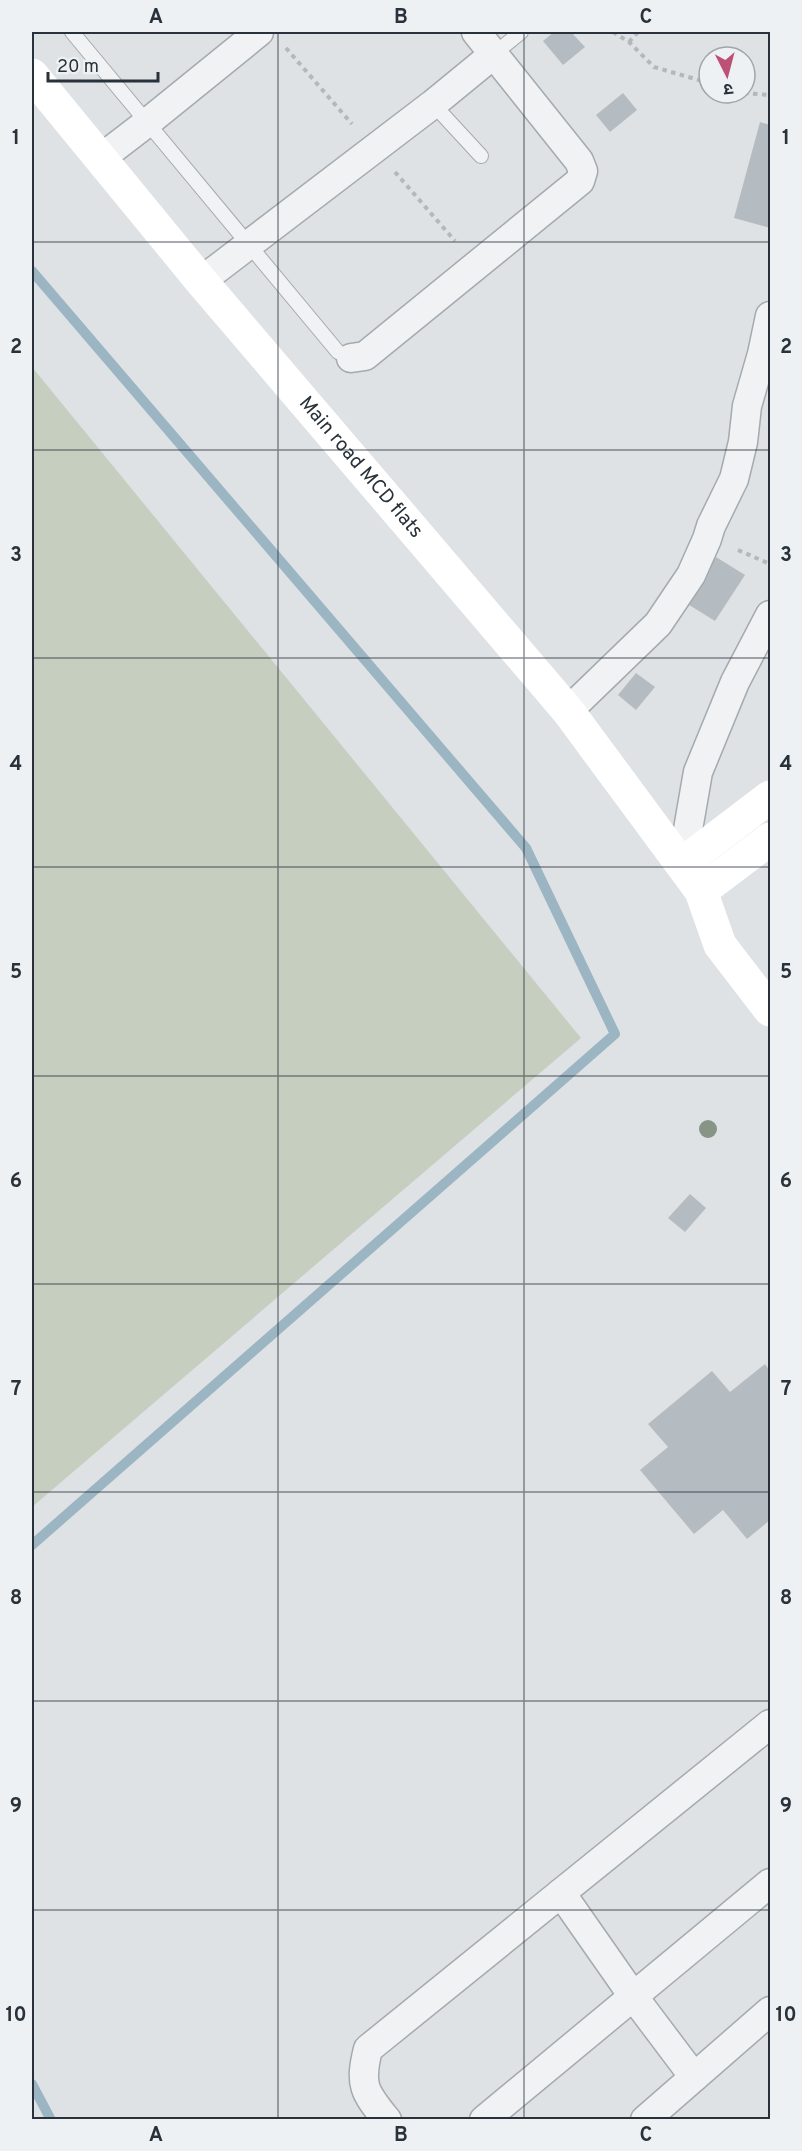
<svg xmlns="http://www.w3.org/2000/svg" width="802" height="2151" font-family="Overpass,'Noto Sans Devanagari',sans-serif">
	<rect width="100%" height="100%" fill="#dee2e5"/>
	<path fill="#c6cec0" d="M 32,367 L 581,1038 L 32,1507 Z"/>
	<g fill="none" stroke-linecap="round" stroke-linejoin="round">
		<g stroke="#9cb5c2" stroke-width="10">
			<path d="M 32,271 L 526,848 L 615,1034 L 32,1545"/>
			<path d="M 32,2084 L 51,2120"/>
		</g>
	</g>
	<g fill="#b5bcc1">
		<path d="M 554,32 L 571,32 L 585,47 L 563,65 L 543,41 Z"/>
		<path d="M 623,93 L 637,110 L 610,132 L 596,115 Z"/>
		<path d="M 760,122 L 770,125 L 770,228 L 734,218 Z"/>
		<path d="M 716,557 L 745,575 L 715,621 L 686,603 Z"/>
		<path d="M 636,673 L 655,687 L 636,710 L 618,695 Z"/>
		<path d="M 690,1194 L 706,1208 L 685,1232 L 668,1218 Z"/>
		<path d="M 765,1364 L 770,1371 L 770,1520 L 747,1539 L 723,1510 L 694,1534 L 640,1470 L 668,1447 L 648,1424 L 712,1371 L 730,1392 Z"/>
	</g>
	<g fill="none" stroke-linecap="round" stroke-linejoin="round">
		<defs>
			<g id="lane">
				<path d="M 72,32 L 338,352 L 351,358"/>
				<path d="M 494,54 L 521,32"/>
				<path d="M 433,104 L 481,156"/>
			</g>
			<g id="street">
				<path d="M 101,158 L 148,122 L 259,32"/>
				<path d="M 201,281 L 433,104 L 494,54"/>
				<path d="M 351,358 L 365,356 L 580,181 L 583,171 L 579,161 L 476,32"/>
				<path d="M 568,711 L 658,624 L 691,575 L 707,539 L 711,526 L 734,479 L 743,442 L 747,406 L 762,354 L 770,316"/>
				<path d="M 682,864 L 698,772 L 735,682 L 770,615"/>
				<path d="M 561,1893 L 633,1996 L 694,2077"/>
				<path d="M 387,2120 C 364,2092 359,2085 368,2049 L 770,1724"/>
				<path d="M 484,2120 L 770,1883"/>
				<path d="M 645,2120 L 770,2011"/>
			</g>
		</defs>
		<use href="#lane" stroke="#a4aaae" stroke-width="16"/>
		<use href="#street" stroke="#a4aaae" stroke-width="31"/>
		<g stroke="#b4b8bc" stroke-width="4" stroke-dasharray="4.5 4.5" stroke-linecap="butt">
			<path d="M 613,32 L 629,42 L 654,67 L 709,83"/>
			<path d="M 629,42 L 638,32"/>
			<path d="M 286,48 L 352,124"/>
			<path d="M 744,93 L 770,95"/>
			<path d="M 395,172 L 455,241"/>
			<path d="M 738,550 L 770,564"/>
		</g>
		<use href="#lane" stroke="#f0f2f4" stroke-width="14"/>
		<use href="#street" stroke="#f0f2f4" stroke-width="28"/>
		<g stroke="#fff" stroke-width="33">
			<path id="s1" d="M 32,75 L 201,281 L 568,711 L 701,891 L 720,945 L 770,1010"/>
			<path d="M 682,864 L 770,797"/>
			<path d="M 701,891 L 770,839"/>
		</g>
	</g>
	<circle fill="#889486" cx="708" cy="1129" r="9"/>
	<path fill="none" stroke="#29323a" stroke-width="1.5" stroke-opacity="0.55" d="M 278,32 L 278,2120M 524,32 L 524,2120M 32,242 L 770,242M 32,450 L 770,450M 32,658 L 770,658M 32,867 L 770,867M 32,1076 L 770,1076M 32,1284 L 770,1284M 32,1492 L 770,1492M 32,1701 L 770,1701M 32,1910 L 770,1910"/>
	<g text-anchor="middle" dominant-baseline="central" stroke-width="4.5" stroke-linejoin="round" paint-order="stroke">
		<g font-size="20" fill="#29323a" stroke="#edf1f3">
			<text stroke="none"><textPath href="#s1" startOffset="512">Main road MCD flats</textPath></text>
		</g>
	</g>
	<rect width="802" height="2151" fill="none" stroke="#edf1f3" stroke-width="66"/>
	<g transform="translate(727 75) rotate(174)"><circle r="28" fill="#edf1f3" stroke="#9fa5a9" stroke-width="1.5"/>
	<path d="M0-4.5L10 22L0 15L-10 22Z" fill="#bd5075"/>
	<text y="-9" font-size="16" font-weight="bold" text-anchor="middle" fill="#29323a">उ</text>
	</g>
	<path d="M48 72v9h110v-9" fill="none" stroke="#29323a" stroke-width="3"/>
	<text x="57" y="72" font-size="18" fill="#29323a" stroke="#edf1f3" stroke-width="4.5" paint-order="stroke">20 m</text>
	<rect x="33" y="33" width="736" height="2085" fill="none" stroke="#29323a" stroke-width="2"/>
	<g font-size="20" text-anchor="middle" font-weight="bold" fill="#29323a">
		<text x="156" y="23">A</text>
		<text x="401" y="23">B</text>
		<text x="646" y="23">C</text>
		<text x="16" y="144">1</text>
		<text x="786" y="144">1</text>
		<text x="16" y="353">2</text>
		<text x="786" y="353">2</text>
		<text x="16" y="561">3</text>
		<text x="786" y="561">3</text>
		<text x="16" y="770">4</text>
		<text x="786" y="770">4</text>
		<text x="16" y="978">5</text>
		<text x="786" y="978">5</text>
		<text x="16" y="1187">6</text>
		<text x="786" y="1187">6</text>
		<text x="16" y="1395">7</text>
		<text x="786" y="1395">7</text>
		<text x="16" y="1604">8</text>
		<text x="786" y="1604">8</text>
		<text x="16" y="1812">9</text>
		<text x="786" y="1812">9</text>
		<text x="16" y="2021">10</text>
		<text x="786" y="2021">10</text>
		<text x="156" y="2141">A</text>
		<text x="401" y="2141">B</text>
		<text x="646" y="2141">C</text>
	</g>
</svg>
